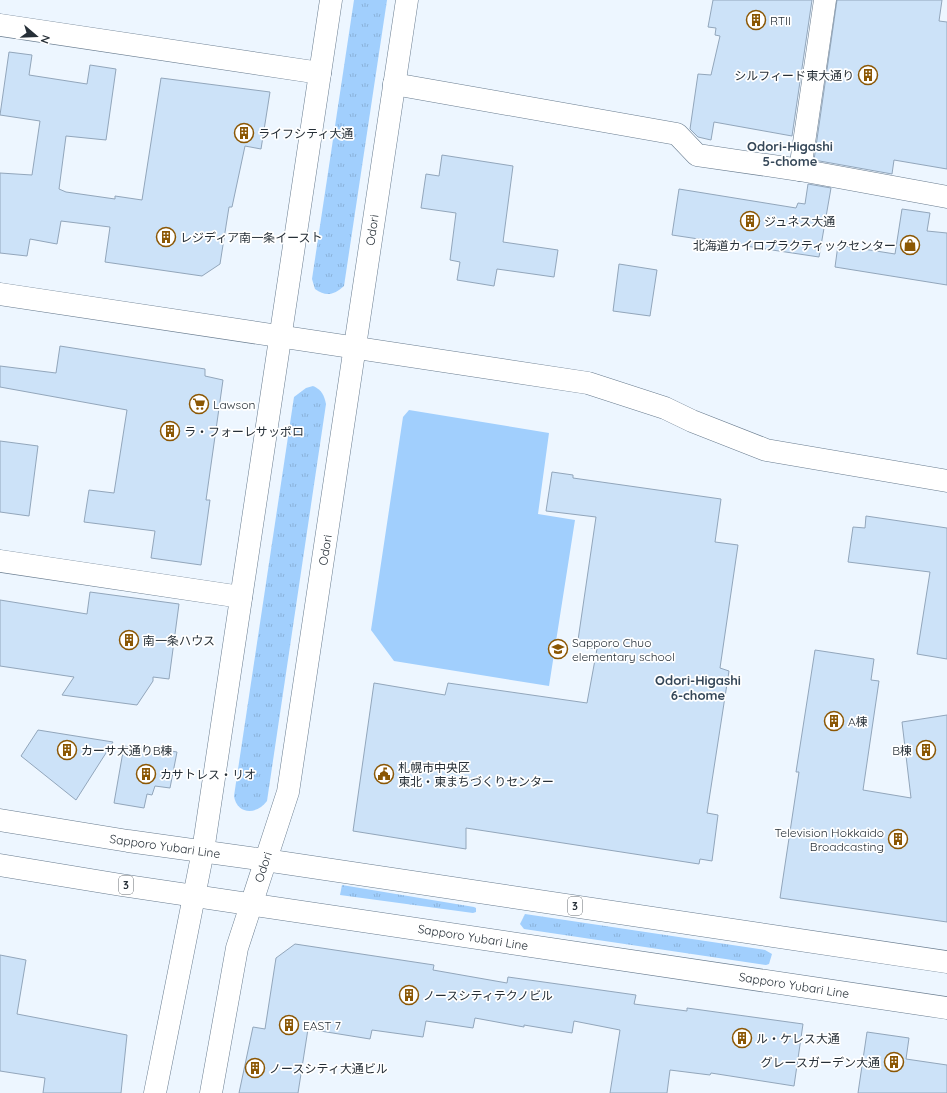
<svg xmlns="http://www.w3.org/2000/svg" width="947" height="1093" font-family="Quicksand,'Noto Sans JP',sans-serif">
	<defs>
		<pattern id="grass-tufts" width="24" height="20" patternUnits="userSpaceOnUse"><rect width="24" height="20" fill="#a1cffd"/><path d="M3 7l-1-3M5 7V3M7 7l1-3M15 17l-1-3M17 17v-4M19 17l1-3" fill="none" stroke="#8ab2d9"/></pattern>
	</defs>
	<rect width="100%" height="100%" fill="#edf6ff"/>
	<g fill="url(#grass-tufts)">
		<path d="M 354,0 L 387,0 L 344,286 C 334,295 326,297 315,289 L 312,279 Z"/>
		<path d="M 313,386 C 322,390 324,395 326,404 L 267,801 C 257,815 237,815 234,796 L 294,397 L 306,388 Z"/>
		<path d="M 342,885 L 474,907 L 476,908 L 476,912 L 473,913 L 340,895 Z"/>
		<path d="M 525,914 L 765,950 L 772,954 L 769,964 L 766,965 L 524,929 L 520,924 Z"/>
	</g>
	<path fill="#a1cffd" d="M 409,410 L 549,433 L 538,514 L 575,520 L 549,686 L 394,661 L 371,630 L 403,417 Z"/>
	<g fill="#cce2f8" stroke="#92a6bb">
		<path d="M 713,0 L 812,0 L 792,136 L 714,122 L 711,140 L 698,137 L 690,129 L 698,74 L 711,75 L 720,36 L 715,35 L 716,28 L 708,27 Z"/>
		<path d="M 837,0 L 942,0 L 939,21 L 947,22 L 947,169 L 894,160 L 892,174 L 814,160 Z"/>
		<path d="M 9,52 L 32,55 L 29,75 L 87,84 L 90,65 L 116,69 L 106,140 L 66,136 L 59,189 L 66,192 L 115,199 L 115,196 L 142,200 L 161,78 L 270,92 L 261,149 L 245,146 L 232,207 L 229,207 L 220,264 L 202,276 L 105,262 L 110,227 L 61,221 L 57,244 L 30,239 L 27,256 L 0,253 L 0,173 L 32,175 L 40,121 L 0,115 Z"/>
		<path d="M 442,155 L 513,166 L 503,242 L 558,250 L 554,277 L 497,269 L 494,286 L 457,280 L 460,262 L 450,260 L 456,213 L 421,208 L 426,174 L 439,176 Z"/>
		<path d="M 808,184 L 831,188 L 819,257 L 672,235 L 679,189 L 796,208 L 798,203 L 805,204 Z"/>
		<path d="M 902,209 L 930,213 L 927,231 L 947,233 L 947,285 L 835,267 L 838,245 L 895,254 Z"/>
		<path d="M 619,264 L 657,270 L 650,316 L 613,311 Z"/>
		<path d="M 60,346 L 205,369 L 205,376 L 223,380 L 206,500 L 210,500 L 201,565 L 151,558 L 155,531 L 84,522 L 89,490 L 114,493 L 127,410 L 0,387 L 0,366 L 56,373 Z"/>
		<path d="M 0,441 L 38,446 L 29,516 L 0,512 Z"/>
		<path d="M 552,472 L 573,475 L 573,478 L 721,499 L 715,542 L 738,545 L 720,668 L 729,671 L 707,813 L 718,815 L 712,861 L 700,859 L 699,864 L 466,828 L 466,849 L 353,831 L 374,683 L 445,695 L 448,683 L 587,703 L 597,649 L 577,647 L 596,517 L 546,511 Z"/>
		<path d="M 866,516 L 947,528 L 947,659 L 917,654 L 930,572 L 848,562 L 853,527 L 865,528 Z"/>
		<path d="M 90,592 L 179,604 L 169,679 L 153,677 L 153,681 L 137,705 L 62,695 L 74,677 L 0,666 L 0,600 L 87,614 Z"/>
		<path d="M 815,650 L 874,659 L 871,680 L 879,681 L 863,790 L 911,798 L 902,722 L 947,715 L 947,922 L 780,898 L 799,772 L 796,772 Z"/>
		<path d="M 38,730 L 113,742 L 76,800 L 21,756 Z"/>
		<path d="M 124,746 L 146,749 L 146,747 L 177,752 L 170,788 L 155,786 L 152,795 L 147,794 L 144,808 L 114,803 Z"/>
		<path d="M 295,944 L 434,965 L 433,970 L 507,983 L 508,977 L 636,995 L 634,1004 L 687,1011 L 687,1008 L 803,1024 L 794,1086 L 711,1073 L 710,1075 L 670,1070 L 667,1093 L 610,1093 L 620,1030 L 574,1021 L 572,1033 L 524,1025 L 524,1027 L 475,1018 L 473,1028 L 426,1021 L 423,1037 L 372,1030 L 370,1039 L 308,1029 L 298,1093 L 239,1093 L 253,1027 L 265,1029 L 276,958 Z"/>
		<path d="M 0,955 L 26,960 L 17,1014 L 127,1035 L 121,1093 L 43,1093 L 45,1078 L 0,1071 Z"/>
		<path d="M 867,1032 L 909,1038 L 906,1059 L 947,1065 L 947,1093 L 858,1093 Z"/>
	</g>
	<g fill="none" stroke-linecap="round" stroke-linejoin="round">
		<defs>
			<g id="minor">
				<path d="M 0,25 L 320,73"/>
				<path d="M 394,84 L 677,134 L 697,155 L 800,170 L 947,197"/>
				<path d="M 800,170 L 825,0"/>
				<path d="M 0,294 L 588,383 L 665,408 L 692,421 L 766,450 L 947,481"/>
				<path d="M 0,561 L 241,597"/>
				<path d="M 155,1093 L 203,851 L 331,0"/>
				<path d="M 211,1093 L 237,948 L 288,792 L 407,0"/>
			</g>
			<g id="major">
				<path d="M 0,820 L 128,841 L 265,860 L 947,962"/>
				<path d="M 0,865 L 121,885 L 947,1008"/>
			</g>
		</defs>
		<use href="#minor" stroke="#697c8f" stroke-width="23"/>
		<use href="#major" stroke="#697c8f" stroke-width="23"/>
		<use href="#minor" stroke="#fff" stroke-width="22"/>
		<use href="#major" stroke="#fff" stroke-width="22"/>
	</g>
	<defs>
		<symbol id="building-ring" viewBox="-11 -11 22 22"><circle r="9.5" fill="#fff" stroke="#8b5704" stroke-width="1.5"/><path d="M-4-6H4V6H1V3H-1V6H-4ZM-2.5-4.3h1.7v1.8h-1.7ZM.8-4.3h1.7v1.8H.8ZM-2.5-1h1.7V.8h-1.7ZM.8-1h1.7V.8H.8Z" fill="#8b5704"/></symbol>
		<symbol id="shop-ring" viewBox="-11 -11 22 22"><circle r="9.5" fill="#fff" stroke="#8b5704" stroke-width="1.5"/><path d="M-5-2.5h2.3a2.7 3.5 0 0 1 5.4 0H5L5.5 6h-11ZM-1.5-2.5h3a1.5 2.3 0 0 0-3 0Z" fill="#8b5704"/></symbol>
		<symbol id="supermarket-ring" viewBox="-11 -11 22 22"><circle r="9.5" fill="#fff" stroke="#8b5704" stroke-width="1.5"/><path d="M-6-5.5h2.5l.6 2H6L4.5 2H-2.5L-4.4-4H-6ZM-1.5 3.2a1.3 1.3 0 1 0 .1 0ZM3 3.2a1.3 1.3 0 1 0 .1 0Z" fill="#8b5704"/></symbol>
		<symbol id="school-ring" viewBox="-11 -11 22 22"><circle r="9.5" fill="#fff" stroke="#8b5704" stroke-width="1.5"/><path d="M0-5L7-2L0 1L-7-2ZM-4 1L0 2.5L4 1V4Q0 6-4 4Z" fill="#8b5704"/></symbol>
		<symbol id="civic-ring" viewBox="-11 -11 22 22"><circle r="9.5" fill="#fff" stroke="#8b5704" stroke-width="1.5"/><path d="M-.6-6.5H3V-4.5H.6V-3L4-1V1h2V6H-6V1h2V-1L-.6-3ZM-1.2 2.5V6h2.4V2.5Z" fill="#8b5704"/></symbol>
	</defs>
	<g fill-rule="evenodd">
		<use href="#building-ring" x="745" y="9" width="22" height="22"/>
		<use href="#building-ring" x="857" y="64" width="22" height="22"/>
		<use href="#building-ring" x="233" y="122" width="22" height="22"/>
		<use href="#building-ring" x="739" y="210" width="22" height="22"/>
		<use href="#building-ring" x="155" y="226" width="22" height="22"/>
		<use href="#shop-ring" x="899" y="234" width="22" height="22"/>
		<use href="#supermarket-ring" x="188" y="393" width="22" height="22"/>
		<use href="#building-ring" x="159" y="420" width="22" height="22"/>
		<use href="#building-ring" x="118" y="629" width="22" height="22"/>
		<use href="#school-ring" x="547" y="638" width="22" height="22"/>
		<use href="#building-ring" x="823" y="710" width="22" height="22"/>
		<use href="#building-ring" x="56" y="739" width="22" height="22"/>
		<use href="#building-ring" x="915" y="739" width="22" height="22"/>
		<use href="#building-ring" x="135" y="763" width="22" height="22"/>
		<use href="#civic-ring" x="373" y="763" width="22" height="22"/>
		<use href="#building-ring" x="887" y="828" width="22" height="22"/>
		<use href="#building-ring" x="398" y="984" width="22" height="22"/>
		<use href="#building-ring" x="278" y="1014" width="22" height="22"/>
		<use href="#building-ring" x="731" y="1027" width="22" height="22"/>
		<use href="#building-ring" x="883" y="1051" width="22" height="22"/>
		<use href="#building-ring" x="244" y="1057" width="22" height="22"/>
	</g>
	<g text-anchor="middle" dominant-baseline="central" stroke-width="3.5" stroke-linejoin="round" paint-order="stroke">
		<g fill="#fff" stroke="#676d73" stroke-width="1">
			<rect x="119" y="876" width="14" height="18" rx="3"/>
			<rect x="568" y="897" width="14" height="18" rx="3"/>
		</g>
		<g font-size="11" font-weight="bold" fill="#262f37">
			<text x="126" y="885">3</text>
			<text x="575" y="906">3</text>
		</g>
		<g font-size="12" fill="#262f37" stroke="#fff" text-anchor="start">
			<text x="770" y="20">RTII</text>
			<text x="854" y="75" text-anchor="end">シルフィード東大通り</text>
			<text x="258" y="133">ライフシティ大通</text>
			<text x="764" y="221">ジュネス大通</text>
			<text x="180" y="237">レジディア南一条イースト</text>
			<text x="896" y="245" text-anchor="end">北海道カイロプラクティックセンター</text>
			<text x="213" y="404">Lawson</text>
			<text x="184" y="431">ラ・フォーレサッポロ</text>
			<text x="143" y="640">南一条ハウス</text>
			<text x="572" y="642">Sapporo Chuo<tspan x="572" dy="14">elementary school</tspan></text>
			<text x="848" y="721">A棟</text>
			<text x="81" y="750">カーサ大通りB棟</text>
			<text x="912" y="750" text-anchor="end">B棟</text>
			<text x="398" y="767">札幌市中央区<tspan x="398" dy="14">東北・東まちづくりセンター</tspan></text>
			<text x="160" y="774">カサトレス・リオ</text>
			<text x="884" y="832" text-anchor="end">Television Hokkaido<tspan x="884" dy="14">Broadcasting</tspan></text>
			<text x="423" y="995">ノースシティテクノビル</text>
			<text x="303" y="1025">EAST 7</text>
			<text x="756" y="1038">ル・ケレス大通</text>
			<text x="880" y="1062" text-anchor="end">グレースガーデン大通</text>
			<text x="269" y="1068">ノースシティ大通ビル</text>
		</g>
		<g font-size="12" fill="#262f37" stroke="#fff">
			<text transform="translate(372 230) rotate(-82)">Odori</text>
			<text transform="translate(325 550) rotate(-81)">Odori</text>
			<text transform="translate(165 846) rotate(8)">Sapporo Yubari Line</text>
			<text transform="translate(263 867) rotate(-72)">Odori</text>
			<text transform="translate(473 937) rotate(9)">Sapporo Yubari Line</text>
			<text transform="translate(794 985) rotate(9)">Sapporo Yubari Line</text>
		</g>
		<g font-size="13" font-weight="bold" fill="#354758" stroke="#fff">
			<text x="790" y="146">Odori-Higashi<tspan x="790" dy="15">5-chome</tspan></text>
			<text x="698" y="680">Odori-Higashi<tspan x="698" dy="15">6-chome</tspan></text>
		</g>
	</g>
	<g transform="translate(36 36) rotate(109)" stroke="#ffffff" stroke-width="3" paint-order="stroke">
	<path d="M0-3L7 15L0 10L-7 15Z" fill="#262f37"/>
	<text y="-6" font-size="11" font-weight="bold" text-anchor="middle" fill="#262f37">N</text>
	</g>
</svg>
